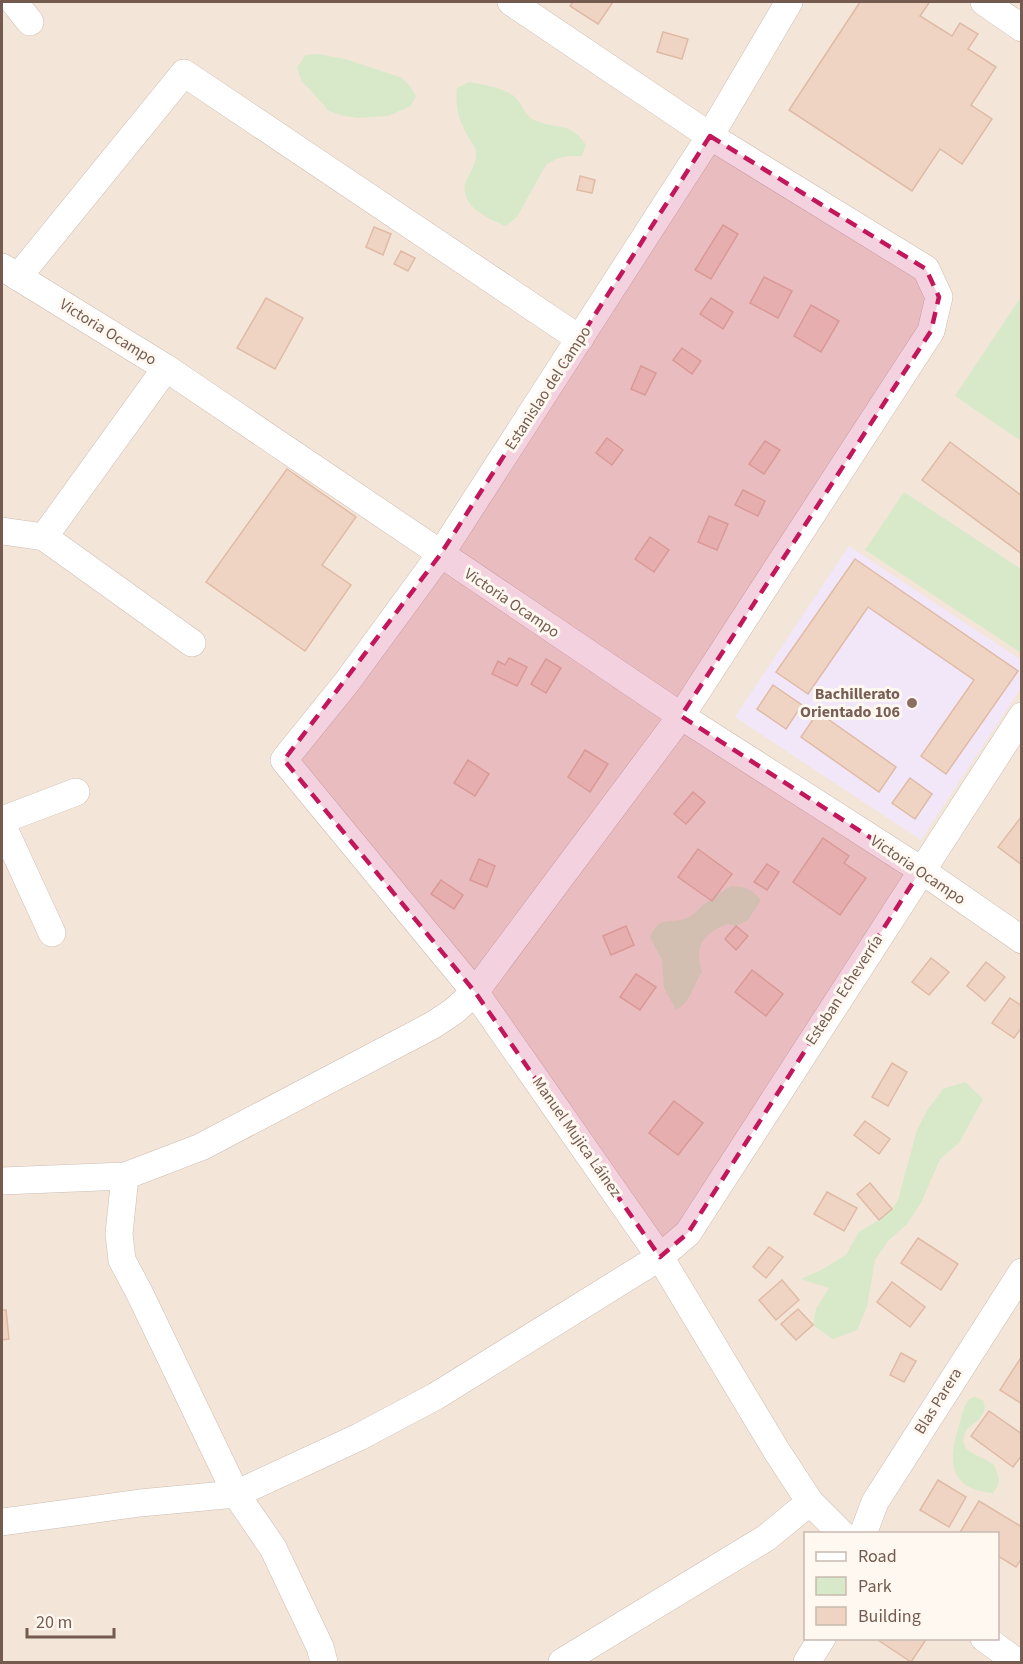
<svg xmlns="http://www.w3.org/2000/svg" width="1023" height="1664" font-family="'Source Sans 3',sans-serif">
	<rect width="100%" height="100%" fill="#fbf4ea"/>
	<path fill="#f3e6d9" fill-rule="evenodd" d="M 2,2 L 1021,2 L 1021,1662 L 2,1662 ZM 806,1534 L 998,1534 L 998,1638 L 806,1638 Z"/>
	<path fill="#f1e7f8" d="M 849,546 L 1021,660 L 1021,688 L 921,840 L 735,717 Z"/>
	<g fill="#d7e9c9">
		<path d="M 318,54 L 345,59 L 400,77 L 409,85 L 416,96 L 411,106 L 388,116 L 359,118 L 344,116 L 329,111 L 301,80 L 297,67 L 306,55 Z"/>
		<path d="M 469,82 C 483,85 506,87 517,99 C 523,106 525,115 534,120 C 556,130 571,121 586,145 L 582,156 L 568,156 L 556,159 L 546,165 L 517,217 L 506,226 C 487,218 456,205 467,179 C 472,168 479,160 475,148 C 473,143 468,138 466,133 C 458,118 455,104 457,88 Z"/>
		<path d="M 1021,297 L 1021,441 L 955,396 Z"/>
		<path d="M 904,492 L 1021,569 L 1020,652 L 865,550 Z"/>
		<path d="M 731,886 C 745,886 752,889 761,900 L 748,920 L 736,926 L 727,924 C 703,934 694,945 702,972 C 692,987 692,1001 676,1010 L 664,988 L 662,960 L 650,937 C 660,913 671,926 689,917 C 694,915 698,909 703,905 C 712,898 721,892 731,886 Z"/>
		<path d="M 965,1082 L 983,1099 L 959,1143 L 940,1159 L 921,1203 L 907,1224 L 888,1241 L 875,1260 L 867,1307 L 857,1330 L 833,1339 L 813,1325 L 816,1309 L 829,1288 L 801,1279 L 823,1269 L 846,1255 L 859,1232 L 879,1220 L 892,1209 L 898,1200 L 917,1130 L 928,1109 L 943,1089 Z"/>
		<path d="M 975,1397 L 983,1400 C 989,1413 977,1422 967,1429 C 954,1453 979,1453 994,1465 C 999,1476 1002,1483 993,1493 C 952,1490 947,1464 958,1429 C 961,1419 963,1408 969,1399 Z"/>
	</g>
	<g fill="#efd4c4" stroke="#e0baa5" stroke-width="1.5">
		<path d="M 573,2 L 613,2 L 598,24 L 570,6 Z"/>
		<path d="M 860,2 L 926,2 L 929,3 L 920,16 L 952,36 L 960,23 L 978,34 L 968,49 L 996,67 L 971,105 L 992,119 L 962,164 L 940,149 L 912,191 L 789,110 Z"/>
		<path d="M 663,32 L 688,39 L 682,59 L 657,52 Z"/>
		<path d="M 580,176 L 595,180 L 592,193 L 577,190 Z"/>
		<path d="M 723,225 L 738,234 L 711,279 L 695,270 Z"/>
		<path d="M 374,227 L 391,234 L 383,255 L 366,247 Z"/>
		<path d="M 401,251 L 415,258 L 408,271 L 394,264 Z"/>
		<path d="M 764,277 L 792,291 L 778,318 L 750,303 Z"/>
		<path d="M 266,298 L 303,318 L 275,369 L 237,348 Z"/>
		<path d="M 711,298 L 733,312 L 723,329 L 700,314 Z"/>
		<path d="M 811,305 L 839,321 L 821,352 L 794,336 Z"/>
		<path d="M 682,348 L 701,361 L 692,374 L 673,360 Z"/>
		<path d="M 641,366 L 656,373 L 645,395 L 631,389 Z"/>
		<path d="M 607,438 L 623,450 L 612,465 L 596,453 Z"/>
		<path d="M 765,441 L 780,450 L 764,474 L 749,464 Z"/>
		<path d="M 950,442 L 1022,496 L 1022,554 L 922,480 Z"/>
		<path d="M 287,469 L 356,517 L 322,565 L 351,585 L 305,651 L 206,582 Z"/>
		<path d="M 743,490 L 765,501 L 758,516 L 735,505 Z"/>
		<path d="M 709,516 L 728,524 L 717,550 L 698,542 Z"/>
		<path d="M 650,537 L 669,550 L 654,572 L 635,559 Z"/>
		<path d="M 855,559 L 1018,671 L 946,774 L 921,756 L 974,680 L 868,607 L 808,694 L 776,672 Z"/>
		<path d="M 509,658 L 527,667 L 517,686 L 492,674 L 498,661 L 505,665 Z"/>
		<path d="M 546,659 L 561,668 L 546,693 L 531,684 Z"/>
		<path d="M 773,685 L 802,705 L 786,729 L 757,709 Z"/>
		<path d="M 818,712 L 896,767 L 879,792 L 801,737 Z"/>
		<path d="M 585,750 L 608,764 L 590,792 L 568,777 Z"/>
		<path d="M 468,760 L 489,774 L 475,796 L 454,783 Z"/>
		<path d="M 910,778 L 932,794 L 915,819 L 892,803 Z"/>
		<path d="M 693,792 L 705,802 L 686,824 L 674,814 Z"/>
		<path d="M 1022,816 L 1022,865 L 998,847 Z"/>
		<path d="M 823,838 L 849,856 L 844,863 L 866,878 L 840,915 L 793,882 Z"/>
		<path d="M 698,849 L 732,874 L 712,901 L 678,877 Z"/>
		<path d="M 479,859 L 495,866 L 487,887 L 470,880 Z"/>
		<path d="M 767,864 L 779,872 L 767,890 L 754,882 Z"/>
		<path d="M 441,880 L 463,895 L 454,909 L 431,894 Z"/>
		<path d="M 626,926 L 634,945 L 611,955 L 603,936 Z"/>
		<path d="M 736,926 L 748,936 L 736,950 L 725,939 Z"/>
		<path d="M 931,958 L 949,972 L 929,995 L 912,982 Z"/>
		<path d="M 986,962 L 1005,977 L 985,1001 L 967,986 Z"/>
		<path d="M 752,970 L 783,994 L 766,1016 L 735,992 Z"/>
		<path d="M 636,974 L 656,987 L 640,1010 L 620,997 Z"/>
		<path d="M 1010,998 L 1022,1006 L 1022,1027 L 1014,1038 L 992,1023 Z"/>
		<path d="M 892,1063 L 907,1072 L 888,1106 L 872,1097 Z"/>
		<path d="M 674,1101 L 703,1123 L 678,1155 L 649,1133 Z"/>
		<path d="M 865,1121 L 890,1139 L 879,1154 L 854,1135 Z"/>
		<path d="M 870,1183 L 892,1209 L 879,1220 L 857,1194 Z"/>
		<path d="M 827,1192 L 857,1208 L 844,1231 L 814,1214 Z"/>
		<path d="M 918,1238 L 958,1264 L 941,1290 L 901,1263 Z"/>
		<path d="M 769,1247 L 783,1257 L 766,1278 L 753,1267 Z"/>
		<path d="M 782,1280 L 799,1300 L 776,1320 L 759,1300 Z"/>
		<path d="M 892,1282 L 925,1307 L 910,1327 L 877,1302 Z"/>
		<path d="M 798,1309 L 813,1325 L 796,1340 L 781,1324 Z"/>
		<path d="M 2,1310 L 6,1310 L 9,1339 L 2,1340 Z"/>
		<path d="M 901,1353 L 916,1361 L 904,1382 L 890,1375 Z"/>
		<path d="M 1022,1356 L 1022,1404 L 1000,1390 Z"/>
		<path d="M 989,1411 L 1022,1434 L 1022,1455 L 1013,1467 L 971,1436 Z"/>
		<path d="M 938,1480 L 966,1497 L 949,1527 L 920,1510 Z"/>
		<path d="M 979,1501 L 1022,1527 L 1022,1558 L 1016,1567 L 998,1556 L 998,1534 L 959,1534 Z"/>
		<path d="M 875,1638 L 927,1638 L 911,1662 Z"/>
	</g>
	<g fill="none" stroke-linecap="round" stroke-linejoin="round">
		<defs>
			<g id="minor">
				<path d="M 14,2 L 30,22"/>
				<path d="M 789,2 L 710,136 L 440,555 L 347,682 L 284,760 L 475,992 L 660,1257 L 776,1450 L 810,1502 L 842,1534"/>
				<path d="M 984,2 L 1022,28"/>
				<path d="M 2,267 L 166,368 L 681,716 L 921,870 L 1022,940"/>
				<path d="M 18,277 L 184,73 L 580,339"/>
				<path d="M 2,531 L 44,537 L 192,643"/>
				<path d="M 44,537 L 166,368"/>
				<path d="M 2,820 L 76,792"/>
				<path d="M 2,828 L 6,833 L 52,933"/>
				<path d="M 125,1176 L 119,1234 L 122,1260 L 140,1294 L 236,1494 L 273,1548 L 320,1647 L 324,1662"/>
				<path d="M 2,1181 L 125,1176 L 201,1147 L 433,1025 L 454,1011 L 475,992 L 681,716 L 931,331 L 939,297 L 926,269 L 710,136 L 511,2"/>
				<path d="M 2,1522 L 140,1503 L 236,1494 L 359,1437 L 436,1396 L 660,1257 L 688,1233 L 1022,716"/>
				<path d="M 863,1534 L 875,1502 L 1022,1272"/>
				<path d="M 984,1638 L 1017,1662"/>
				<path d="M 562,1662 L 766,1538 L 810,1502"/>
				<path d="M 807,1662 L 822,1638"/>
			</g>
		</defs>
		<use href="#minor" stroke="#cdbcb1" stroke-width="28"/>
		<use href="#minor" stroke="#fff" stroke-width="27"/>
	</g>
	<path fill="#c2185b" fill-opacity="0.2" stroke="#c2185b" stroke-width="4.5" stroke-dasharray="12 8" stroke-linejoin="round" d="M 710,136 L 926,269 L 939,297 L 931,331 L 681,716 L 921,870 L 688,1233 L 660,1257 L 475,992 L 284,760 L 440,555 Z"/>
	<circle fill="#8d6e63" stroke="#fef8f1" stroke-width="2" cx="912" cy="703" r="6"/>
	<g text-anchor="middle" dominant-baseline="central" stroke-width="6" stroke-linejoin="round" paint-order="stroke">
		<g font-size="16" fill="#755b4f" stroke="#fef8f1">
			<text transform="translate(108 332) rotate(32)">Victoria Ocampo</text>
			<text transform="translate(548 388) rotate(-57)">Estanislao del Campo</text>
			<text transform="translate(512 603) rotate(34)">Victoria Ocampo</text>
			<text transform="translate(918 870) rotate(34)">Victoria Ocampo</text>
			<text transform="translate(844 990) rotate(-57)">Esteban Echeverría</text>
			<text transform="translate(577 1137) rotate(55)">Manuel Mujica Láinez</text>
			<text transform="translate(938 1401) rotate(-58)">Blas Parera</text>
		</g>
		<g font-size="16" font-weight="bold" fill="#785e54" stroke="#fef8f1" text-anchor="end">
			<text x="900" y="694">Bachillerato<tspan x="900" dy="18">Orientado 106</tspan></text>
		</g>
	</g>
	<rect width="1023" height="1664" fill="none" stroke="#755b4f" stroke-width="6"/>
	<rect x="804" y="1532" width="195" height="108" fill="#fef8f1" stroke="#c7b9b0" stroke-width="1.5"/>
	<rect x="816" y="1552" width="30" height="9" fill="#ffffff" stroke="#c7b9b0" stroke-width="1.5"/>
	<text x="858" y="1562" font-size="18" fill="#755b4f">Road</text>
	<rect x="816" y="1577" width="30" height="18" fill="#d7e9c9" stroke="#c7b9b0" stroke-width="1.5"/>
	<text x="858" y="1592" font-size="18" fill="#755b4f">Park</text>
	<rect x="816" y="1607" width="30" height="18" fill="#efd4c4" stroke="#c7b9b0" stroke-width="1.5"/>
	<text x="858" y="1622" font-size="18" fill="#755b4f">Building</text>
	<path d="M27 1628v9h87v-9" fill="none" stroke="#755b4f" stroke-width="3"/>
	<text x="36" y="1628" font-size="18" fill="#755b4f" stroke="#fef8f1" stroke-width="4.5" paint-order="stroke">20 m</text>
</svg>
